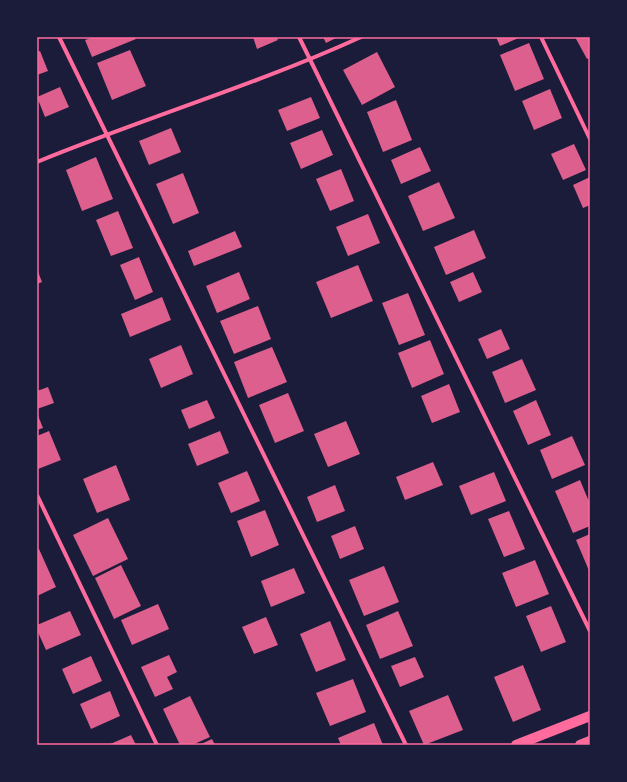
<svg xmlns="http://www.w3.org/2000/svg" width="627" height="782" font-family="Barlow,sans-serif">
	<rect width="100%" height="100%" fill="#1b1b3a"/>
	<g fill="#dd5f8e">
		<path d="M 94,37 L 135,37 L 136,39 L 92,57 L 85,40 Z"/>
		<path d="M 253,37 L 276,37 L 278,40 L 257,49 Z"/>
		<path d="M 323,37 L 338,37 L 326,43 Z"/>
		<path d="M 496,37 L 521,37 L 500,46 Z"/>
		<path d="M 575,37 L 590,37 L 590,58 L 587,59 Z"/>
		<path d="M 529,43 L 544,79 L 515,91 L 500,55 Z"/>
		<path d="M 130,50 L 146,86 L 112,100 L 97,63 Z"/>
		<path d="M 40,51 L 48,71 L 37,75 L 37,52 Z"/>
		<path d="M 377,52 L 395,87 L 362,105 L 343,70 Z"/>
		<path d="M 60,87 L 69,107 L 45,117 L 37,97 Z"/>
		<path d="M 550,89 L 562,118 L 534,130 L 522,101 Z"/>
		<path d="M 311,97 L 320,118 L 287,131 L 278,110 Z"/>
		<path d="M 396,100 L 412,140 L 383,152 L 367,112 Z"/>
		<path d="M 171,128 L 181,152 L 149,165 L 139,141 Z"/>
		<path d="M 322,130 L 333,155 L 301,169 L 290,143 Z"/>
		<path d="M 574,144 L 586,170 L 563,180 L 551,154 Z"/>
		<path d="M 420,147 L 431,171 L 401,184 L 391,160 Z"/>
		<path d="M 96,157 L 113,199 L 82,211 L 66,170 Z"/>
		<path d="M 341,169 L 354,201 L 330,211 L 316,179 Z"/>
		<path d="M 183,173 L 199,213 L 173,224 L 156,184 Z"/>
		<path d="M 590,177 L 590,205 L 583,208 L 573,185 Z"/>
		<path d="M 439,182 L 455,218 L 423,231 L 408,196 Z"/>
		<path d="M 118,211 L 133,248 L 111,256 L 96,220 Z"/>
		<path d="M 368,214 L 380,243 L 348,256 L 336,227 Z"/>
		<path d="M 474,230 L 486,258 L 446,275 L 434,247 Z"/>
		<path d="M 235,231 L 242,247 L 194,266 L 188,251 Z"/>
		<path d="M 139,257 L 153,292 L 135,300 L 120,265 Z"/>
		<path d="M 358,265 L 373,301 L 331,318 L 316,282 Z"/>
		<path d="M 37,269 L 42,282 L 37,284 Z"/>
		<path d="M 239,272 L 250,299 L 217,313 L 206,286 Z"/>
		<path d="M 473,272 L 482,292 L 459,302 L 450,282 Z"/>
		<path d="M 408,293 L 425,335 L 399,345 L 382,303 Z"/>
		<path d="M 162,297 L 171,320 L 130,337 L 121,314 Z"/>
		<path d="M 258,306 L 271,339 L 234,354 L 220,321 Z"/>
		<path d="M 501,329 L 510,349 L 487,359 L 478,339 Z"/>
		<path d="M 430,340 L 444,374 L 412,388 L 398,353 Z"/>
		<path d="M 181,345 L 193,374 L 161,388 L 149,359 Z"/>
		<path d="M 272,347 L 287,382 L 248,398 L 234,362 Z"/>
		<path d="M 522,359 L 536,390 L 505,403 L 492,372 Z"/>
		<path d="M 449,384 L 460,412 L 432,423 L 421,396 Z"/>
		<path d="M 48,387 L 54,403 L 37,409 L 37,391 Z"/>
		<path d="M 288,393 L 304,431 L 275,443 L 259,405 Z"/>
		<path d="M 207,400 L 215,418 L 189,429 L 181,410 Z"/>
		<path d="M 536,400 L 551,435 L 528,445 L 513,411 Z"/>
		<path d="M 37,413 L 43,428 L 37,430 Z"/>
		<path d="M 346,421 L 360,454 L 328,467 L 314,434 Z"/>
		<path d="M 49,431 L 61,460 L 38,469 L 37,436 Z"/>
		<path d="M 220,431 L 229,453 L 197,466 L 188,444 Z"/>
		<path d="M 572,436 L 585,465 L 552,479 L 540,450 Z"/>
		<path d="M 433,462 L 443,485 L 405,500 L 396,477 Z"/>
		<path d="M 116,465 L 130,500 L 97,513 L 83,479 Z"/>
		<path d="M 247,471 L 260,501 L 231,513 L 218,483 Z"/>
		<path d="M 494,472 L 506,501 L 471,515 L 459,486 Z"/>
		<path d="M 580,480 L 590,504 L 590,526 L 573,533 L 555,491 Z"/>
		<path d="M 335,485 L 345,511 L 317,522 L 307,497 Z"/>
		<path d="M 265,510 L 279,545 L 251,557 L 237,521 Z"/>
		<path d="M 509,511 L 525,549 L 504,557 L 488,519 Z"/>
		<path d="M 108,518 L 128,559 L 93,576 L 73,535 Z"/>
		<path d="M 355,526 L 364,549 L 340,559 L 331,536 Z"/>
		<path d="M 590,534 L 590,573 L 576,540 Z"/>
		<path d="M 39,549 L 56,587 L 37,596 L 37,550 Z"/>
		<path d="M 535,560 L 549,594 L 516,607 L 502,573 Z"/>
		<path d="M 121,565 L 141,606 L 114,619 L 95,578 Z"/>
		<path d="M 384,566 L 399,602 L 364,616 L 349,580 Z"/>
		<path d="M 294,568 L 305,593 L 271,607 L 261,581 Z"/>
		<path d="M 158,604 L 169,629 L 132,645 L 121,620 Z"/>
		<path d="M 551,606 L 566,642 L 541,652 L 526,616 Z"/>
		<path d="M 70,611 L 81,635 L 46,650 L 37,630 L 37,625 Z"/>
		<path d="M 398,611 L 413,646 L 380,659 L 366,625 Z"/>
		<path d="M 266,617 L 278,645 L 254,654 L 242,627 Z"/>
		<path d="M 330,621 L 346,660 L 316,672 L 300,634 Z"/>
		<path d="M 169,655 L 177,672 L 167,677 L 173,689 L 155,697 L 141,667 Z"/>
		<path d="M 91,656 L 102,681 L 73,694 L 62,669 Z"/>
		<path d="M 415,657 L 424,677 L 400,687 L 391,666 Z"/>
		<path d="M 523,665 L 541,710 L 513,722 L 494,677 Z"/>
		<path d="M 353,679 L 366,712 L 330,726 L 316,693 Z"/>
		<path d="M 110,691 L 120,716 L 91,729 L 80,704 Z"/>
		<path d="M 448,695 L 463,730 L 424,745 L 409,711 Z"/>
		<path d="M 190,696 L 210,737 L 192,745 L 180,745 L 163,709 Z"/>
		<path d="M 374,723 L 383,745 L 341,745 L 338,738 Z"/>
		<path d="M 131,735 L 136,745 L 108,745 Z"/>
		<path d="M 212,739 L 215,745 L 199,745 Z"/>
	</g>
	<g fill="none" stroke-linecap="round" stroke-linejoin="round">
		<g stroke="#ff6b9d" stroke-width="4">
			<path d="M 59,37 L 406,745"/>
			<path d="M 299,37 L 590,631"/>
			<path d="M 541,37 L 590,139"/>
			<path d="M 37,162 C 144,118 256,85 361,37"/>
			<path d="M 37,495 L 157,745"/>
		</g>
		<g stroke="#ff6b9d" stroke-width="10">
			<path d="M 516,745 L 590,716"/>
			<path d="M 580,745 L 590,741"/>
		</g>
	</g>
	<rect width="627" height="782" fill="none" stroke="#1b1b3a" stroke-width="76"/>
	<rect x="38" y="38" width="551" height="706" fill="none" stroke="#ff6b9d" stroke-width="1.5"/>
</svg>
